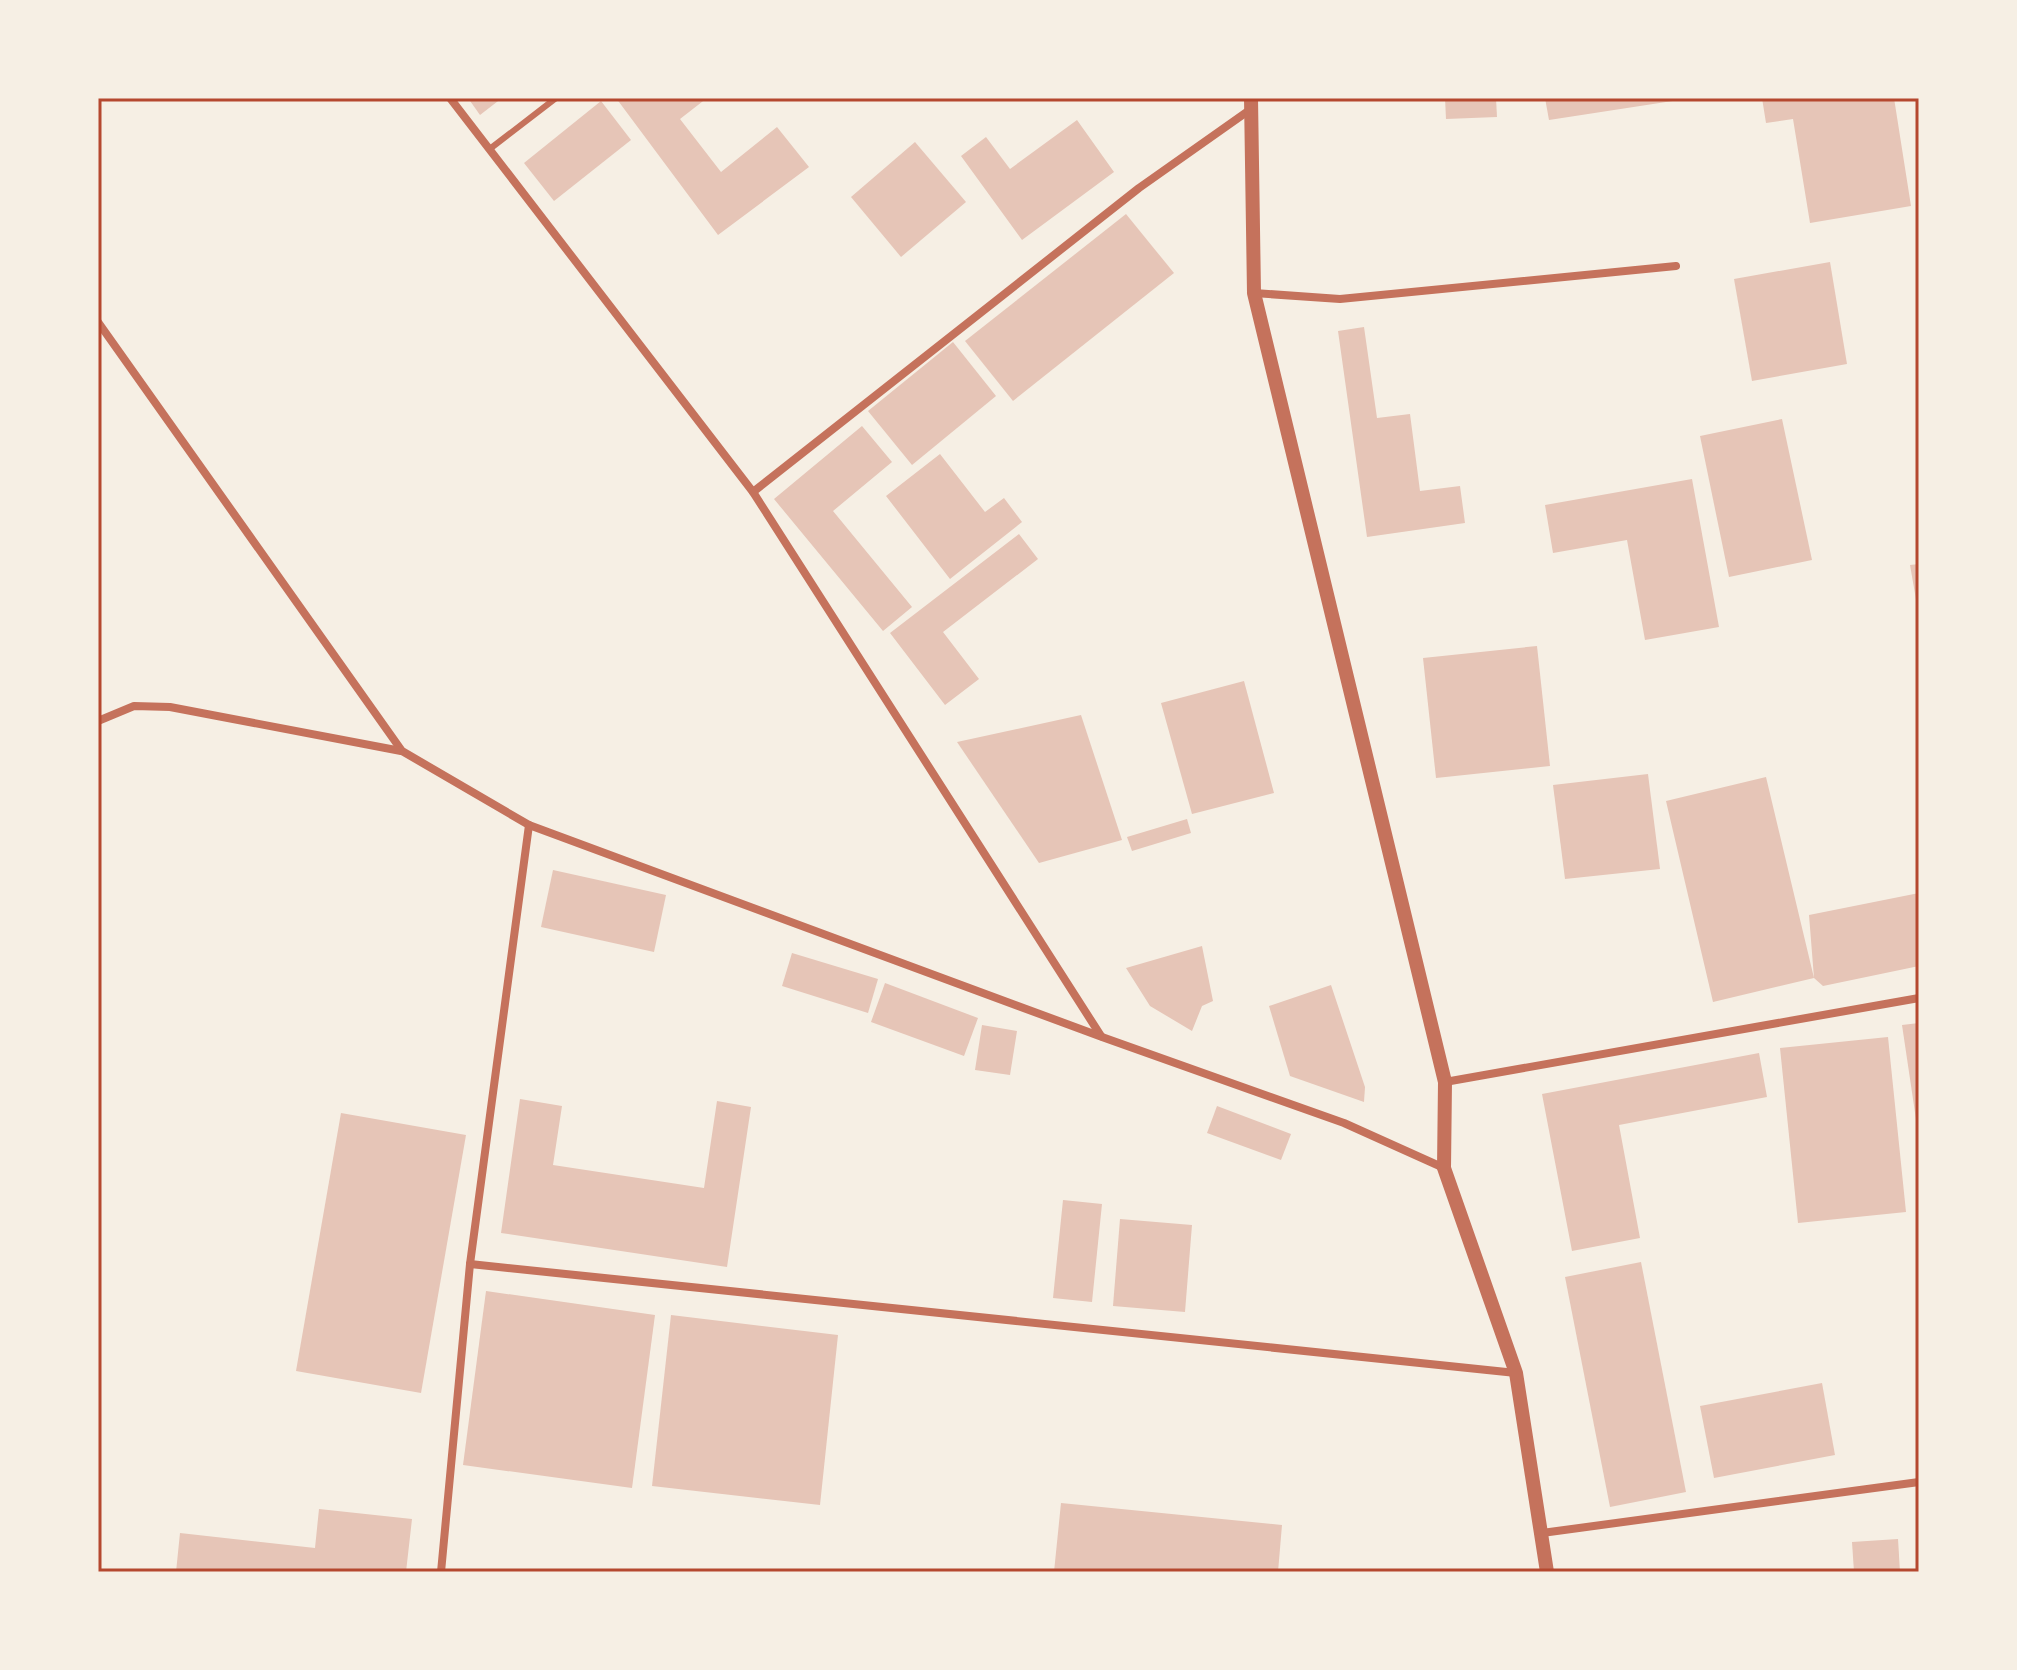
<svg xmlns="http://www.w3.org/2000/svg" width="2017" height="1670" font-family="'PT Sans Narrow',sans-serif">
	<rect width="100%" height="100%" fill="#f6efe4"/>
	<g fill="#e6c5b7">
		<path d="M 468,98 L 502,98 L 480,115 Z"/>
		<path d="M 616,98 L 707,98 L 680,119 L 721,172 L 777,127 L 809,167 L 718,235 Z"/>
		<path d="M 1445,98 L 1496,98 L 1497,117 L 1446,119 Z"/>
		<path d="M 1545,98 L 1678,98 L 1679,100 L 1549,120 Z"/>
		<path d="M 1762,98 L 1894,98 L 1911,206 L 1810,223 L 1793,119 L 1766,123 Z"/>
		<path d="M 601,101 L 631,140 L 554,201 L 524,163 Z"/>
		<path d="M 1077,120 L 1114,172 L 1022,240 L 961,156 L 986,137 L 1010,169 Z"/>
		<path d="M 915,142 L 966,202 L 901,257 L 851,197 Z"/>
		<path d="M 1126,214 L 1174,273 L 1013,401 L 965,341 Z"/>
		<path d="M 1830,262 L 1847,364 L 1752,381 L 1734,279 Z"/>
		<path d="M 1364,327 L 1377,418 L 1410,414 L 1420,491 L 1460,486 L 1465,523 L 1367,537 L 1338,331 Z"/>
		<path d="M 953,342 L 996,396 L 912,465 L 868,411 Z"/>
		<path d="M 1782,419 L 1812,560 L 1729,577 L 1700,436 Z"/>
		<path d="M 862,426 L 892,462 L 833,511 L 912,607 L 883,631 L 774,499 Z"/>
		<path d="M 940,454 L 985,512 L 1004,498 L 1022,522 L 950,579 L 886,496 Z"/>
		<path d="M 1692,479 L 1719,627 L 1645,640 L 1627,540 L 1553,553 L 1545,505 Z"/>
		<path d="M 1019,534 L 1038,559 L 943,632 L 979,679 L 945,705 L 890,633 Z"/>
		<path d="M 1919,564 L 1919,604 L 1917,605 L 1910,565 Z"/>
		<path d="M 1537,646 L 1550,766 L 1436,778 L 1423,658 Z"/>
		<path d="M 1244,681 L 1274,793 L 1192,814 L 1161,703 Z"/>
		<path d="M 1081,715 L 1122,840 L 1039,863 L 957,742 Z"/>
		<path d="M 1648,774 L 1660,869 L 1565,879 L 1553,785 Z"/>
		<path d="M 1766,777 L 1814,978 L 1809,915 L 1919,893 L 1919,966 L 1823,986 L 1814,978 L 1713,1002 L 1666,801 Z"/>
		<path d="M 1187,819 L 1191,833 L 1132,851 L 1127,837 Z"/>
		<path d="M 553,870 L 666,895 L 654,952 L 541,927 Z"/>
		<path d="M 1202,946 L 1213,1001 L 1202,1006 L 1192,1031 L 1150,1006 L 1126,968 Z"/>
		<path d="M 792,953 L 878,979 L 868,1013 L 782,986 Z"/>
		<path d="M 885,983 L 978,1018 L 964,1056 L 871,1022 Z"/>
		<path d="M 1331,985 L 1365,1087 L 1364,1102 L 1290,1076 L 1269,1006 Z"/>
		<path d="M 1919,1023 L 1919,1126 L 1917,1126 L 1902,1025 Z"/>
		<path d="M 982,1025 L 1017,1031 L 1010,1075 L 975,1070 Z"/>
		<path d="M 1888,1037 L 1906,1212 L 1798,1223 L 1780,1048 Z"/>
		<path d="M 1759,1053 L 1767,1097 L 1619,1125 L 1640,1238 L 1572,1251 L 1542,1094 Z"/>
		<path d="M 520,1099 L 562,1106 L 553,1165 L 704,1188 L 717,1101 L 751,1107 L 727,1267 L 501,1233 Z"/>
		<path d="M 1217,1106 L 1291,1134 L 1281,1160 L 1207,1133 Z"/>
		<path d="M 341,1113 L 466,1135 L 421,1393 L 296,1371 Z"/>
		<path d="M 1063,1200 L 1102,1204 L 1092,1302 L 1053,1298 Z"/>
		<path d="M 1120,1219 L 1192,1225 L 1185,1312 L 1113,1306 Z"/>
		<path d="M 1641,1262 L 1686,1492 L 1610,1507 L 1565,1277 Z"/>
		<path d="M 486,1291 L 655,1315 L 632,1488 L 463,1465 Z"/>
		<path d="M 671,1315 L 838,1335 L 820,1505 L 652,1486 Z"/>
		<path d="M 1822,1383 L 1835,1455 L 1714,1478 L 1700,1406 Z"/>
		<path d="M 1061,1503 L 1282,1525 L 1278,1572 L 1054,1572 Z"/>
		<path d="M 319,1509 L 412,1519 L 406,1572 L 176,1572 L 180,1533 L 315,1548 Z"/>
		<path d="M 1898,1539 L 1900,1572 L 1854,1572 L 1852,1542 Z"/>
	</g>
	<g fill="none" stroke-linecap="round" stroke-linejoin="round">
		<path stroke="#c5725c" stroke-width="6" d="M 491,148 L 556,98"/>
		<g stroke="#c5725c" stroke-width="8">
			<path d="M 450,98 L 753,492 L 1101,1036"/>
			<path d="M 1254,293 L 1340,299 L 1676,266"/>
			<path d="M 98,322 L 402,751 L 529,825 L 1102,1037 L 1344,1123 L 1444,1168"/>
			<path d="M 753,492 L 1139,188 L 1251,109"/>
			<path d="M 98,721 L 134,706 L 170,707 L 401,751"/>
			<path d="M 1445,1082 L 1919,998"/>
			<path d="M 470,1264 L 1516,1373"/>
			<path d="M 1542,1533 L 1919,1482"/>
			<path d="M 441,1572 L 470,1264 L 529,825"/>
		</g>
		<path stroke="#c5725c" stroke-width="14" d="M 1251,98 L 1254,293 L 1445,1082 L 1444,1168 L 1516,1373 L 1547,1572"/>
	</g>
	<rect width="2017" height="1670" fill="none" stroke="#f6efe4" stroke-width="200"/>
	<rect x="100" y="100" width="1817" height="1470" fill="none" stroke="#b5482f" stroke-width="3"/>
</svg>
